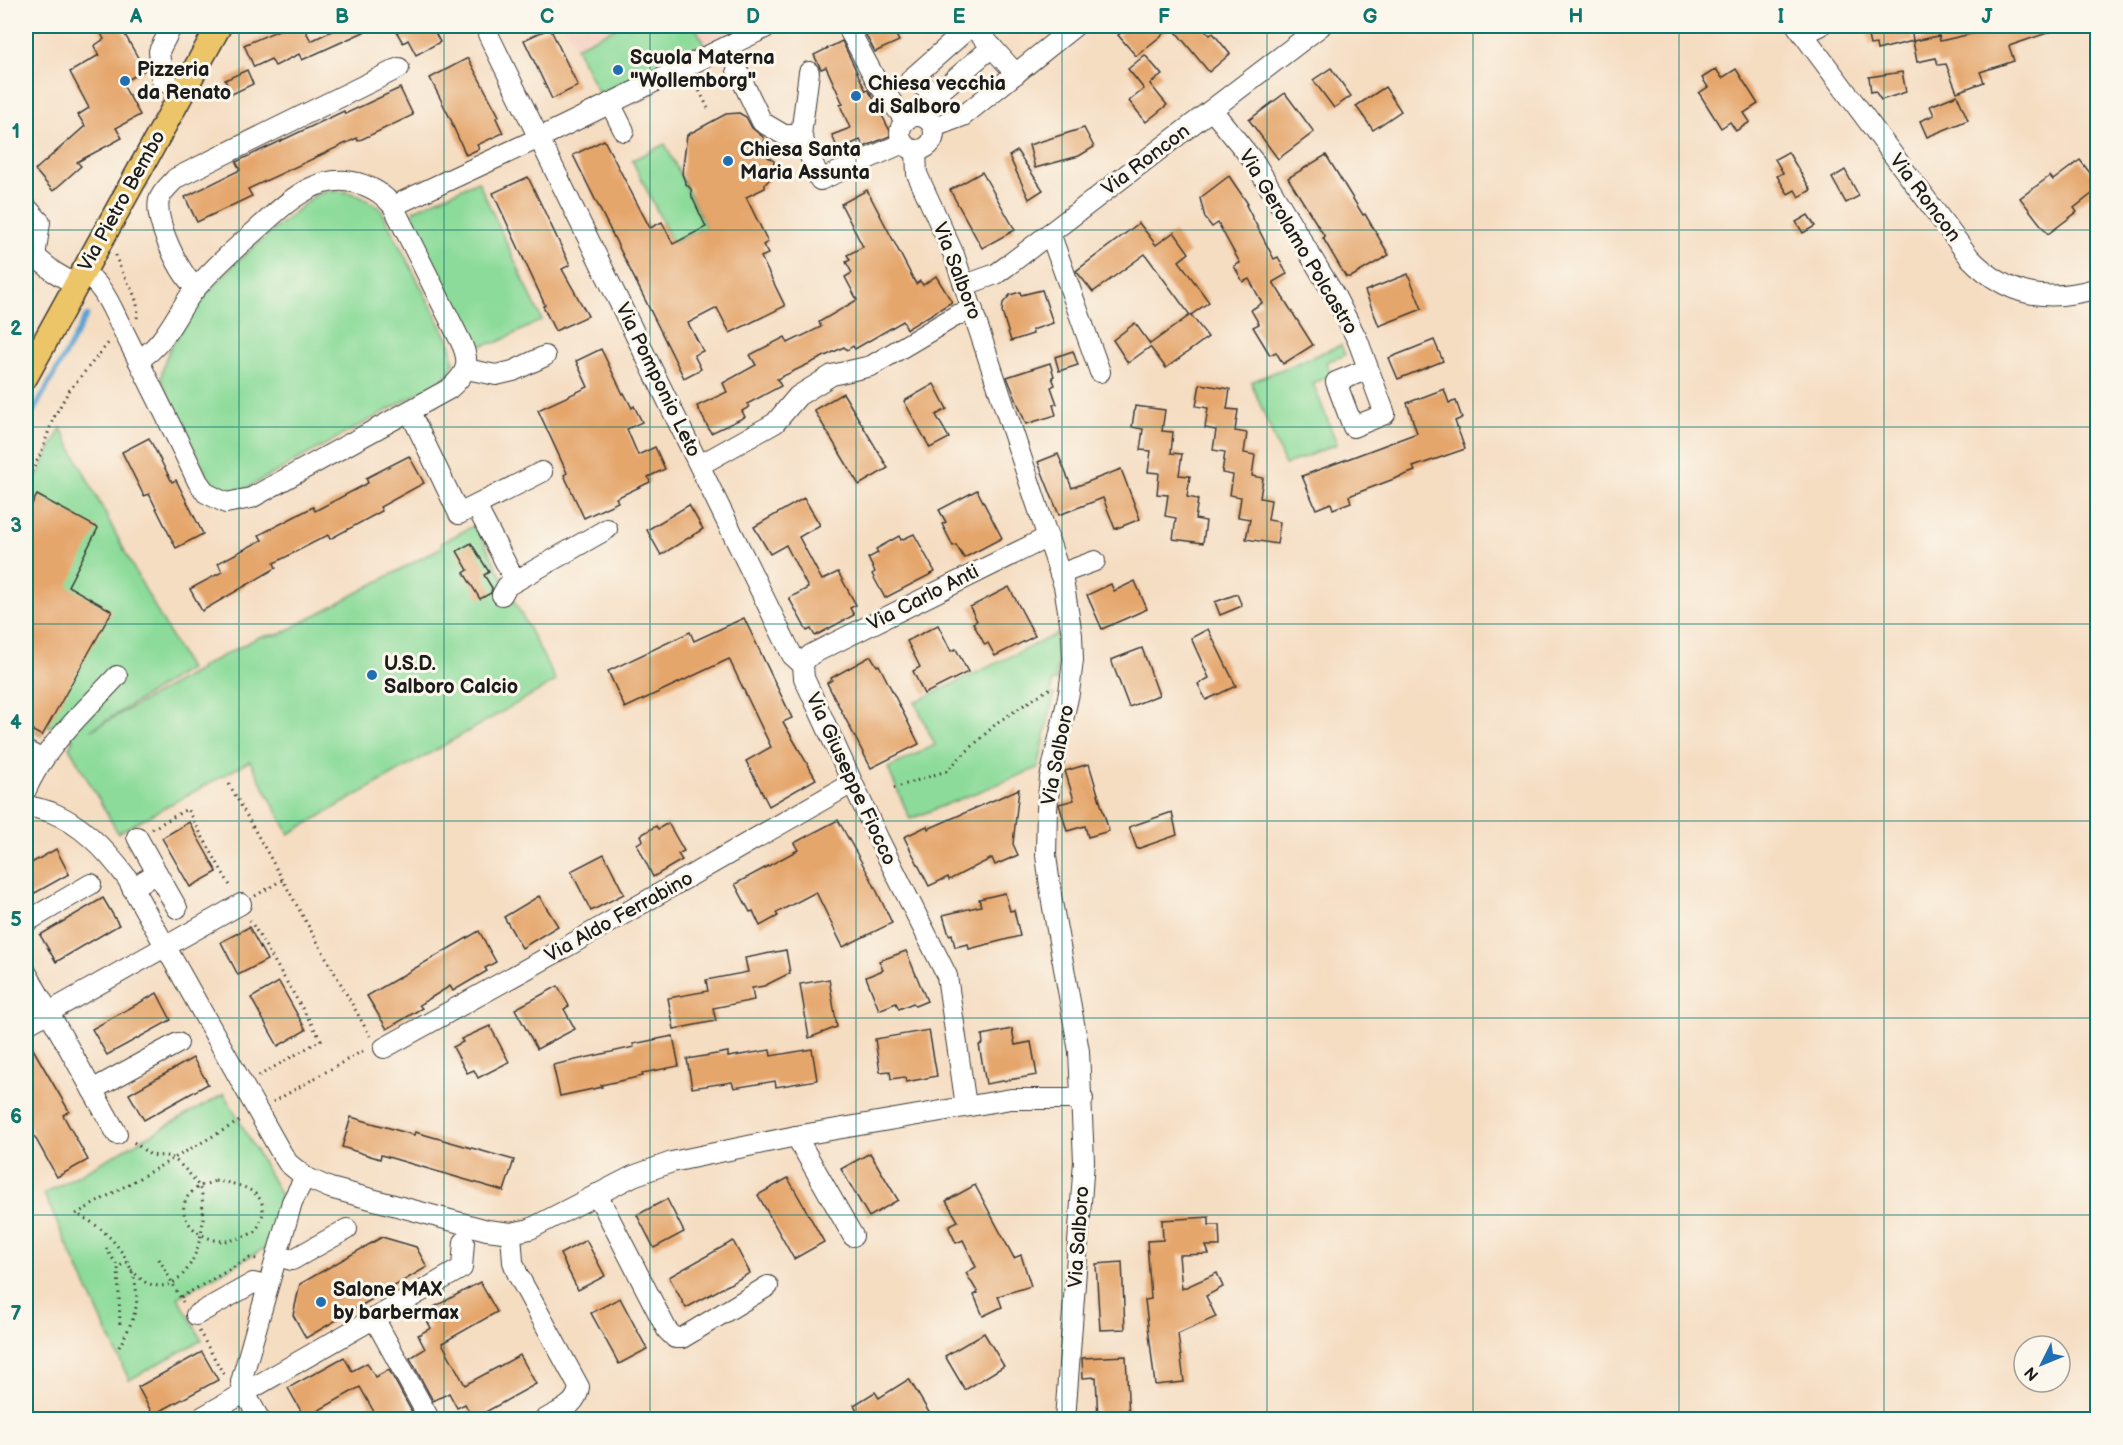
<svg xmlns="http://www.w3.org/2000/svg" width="2123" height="1445" font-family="'Balsamiq Sans',sans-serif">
	<rect width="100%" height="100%" fill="#fbf7ec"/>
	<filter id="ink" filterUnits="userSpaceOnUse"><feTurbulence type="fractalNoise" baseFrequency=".0167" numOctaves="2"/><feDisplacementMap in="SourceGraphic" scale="12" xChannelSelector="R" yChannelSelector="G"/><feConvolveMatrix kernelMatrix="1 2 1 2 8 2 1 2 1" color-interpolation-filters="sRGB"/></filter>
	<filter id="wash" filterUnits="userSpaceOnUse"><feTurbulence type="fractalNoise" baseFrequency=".008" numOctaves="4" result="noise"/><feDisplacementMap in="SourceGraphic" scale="24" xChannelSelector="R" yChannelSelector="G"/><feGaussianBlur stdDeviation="1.35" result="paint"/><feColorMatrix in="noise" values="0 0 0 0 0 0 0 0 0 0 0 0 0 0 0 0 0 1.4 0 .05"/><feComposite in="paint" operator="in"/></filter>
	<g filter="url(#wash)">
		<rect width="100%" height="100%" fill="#f5ddc2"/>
		<path fill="#f5d2c3" d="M 565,26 L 741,26 L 599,94 Z"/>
		<g fill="#8cdb9a" stroke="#547c5b" stroke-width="1.5">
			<path d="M 619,26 L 695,26 L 704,44 L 599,94 L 576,47 Z"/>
			<path d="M 665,144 L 706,227 L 673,243 L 632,160 Z"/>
			<path d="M 478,181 L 542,320 L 498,342 L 478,346 L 473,342 L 412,220 L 414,210 Z"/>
			<path d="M 328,191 C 351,190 361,196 380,208 L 450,343 L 454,364 L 444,379 L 247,488 L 226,492 L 208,478 L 161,379 C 164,356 172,344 184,325 C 217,272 267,236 314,196 Z"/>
			<path d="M 1341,345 L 1345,355 L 1326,362 L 1331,375 L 1313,383 L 1337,444 L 1285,465 L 1251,382 Z"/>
			<path d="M 61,428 L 135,571 L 189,669 L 91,730 L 201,669 L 201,667 L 259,637 L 281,634 L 442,547 L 441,543 L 475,525 L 556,681 L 289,834 L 250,761 L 118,833 L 69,747 L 73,740 L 48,725 L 41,736 L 26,727 L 26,498 Z"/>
			<path d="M 1057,634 L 1058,658 L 1056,681 L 1052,681 L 1051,694 L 1054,694 L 1038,768 L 910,819 L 888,768 L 935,745 L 915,702 Z"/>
			<path d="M 224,1094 L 281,1195 L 267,1247 L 178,1297 L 202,1340 L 129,1380 L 44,1194 Z"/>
		</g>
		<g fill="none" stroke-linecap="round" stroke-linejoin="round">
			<path stroke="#58a2cf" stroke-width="5" d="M 26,425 L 87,315"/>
		</g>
		<g id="blocks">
			<g fill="#e5a66c">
				<path d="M 97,26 L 120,26 L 145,70 L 122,83 L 140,115 L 116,128 L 122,138 L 77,162 L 81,166 L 53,191 L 35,170 L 85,126 L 78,115 L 89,108 L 70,72 L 99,55 L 94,46 L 104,39 Z"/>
				<path d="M 288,26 L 303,26 L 311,41 L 342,26 L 377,26 L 302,60 L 299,54 L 275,66 L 271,59 L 254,67 L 244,45 Z"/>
				<path d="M 393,26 L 436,26 L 432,27 L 440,42 L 416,55 L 408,40 L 403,43 Z"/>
				<path d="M 861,26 L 891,26 L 899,41 L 875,52 Z"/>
				<path d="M 1130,26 L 1201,26 L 1210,35 L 1213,33 L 1230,54 L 1209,72 L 1172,27 L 1136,56 L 1118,35 Z"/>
				<path d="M 1892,26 L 1911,26 L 1913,41 L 1939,36 L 1940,41 L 1984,31 L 1982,26 L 2061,26 L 2062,28 L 2009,46 L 2014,61 L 1980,72 L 1984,82 L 1957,92 L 1946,64 L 1938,65 L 1936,58 L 1917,62 L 1913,41 L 1877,50 L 1876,44 L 1870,45 L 1867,32 Z"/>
				<path d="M 550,28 L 578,86 L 552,99 L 524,40 Z"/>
				<path d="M 842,41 L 866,91 L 868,90 L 872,96 L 892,135 L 864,147 L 860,140 L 838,150 L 832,135 L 850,128 L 840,105 L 843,104 L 826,67 L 821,69 L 814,55 Z"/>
				<path d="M 1145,55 L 1162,75 L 1150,84 L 1167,105 L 1146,122 L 1129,101 L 1144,89 L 1128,69 Z"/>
				<path d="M 468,58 L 499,116 L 496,118 L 503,133 L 477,145 L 479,149 L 466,155 L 452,124 L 453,124 L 430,78 Z"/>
				<path d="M 1331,68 L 1351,96 L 1334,108 L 1313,80 Z"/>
				<path d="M 1716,69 L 1722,78 L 1736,69 L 1758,104 L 1744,113 L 1750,122 L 1736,131 L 1730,122 L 1721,128 L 1699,93 L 1708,87 L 1702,78 Z"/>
				<path d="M 247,70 L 253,84 L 232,94 L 225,80 Z"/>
				<path d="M 1902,72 L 1906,92 L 1881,100 L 1875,91 L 1871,92 L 1869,77 Z"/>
				<path d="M 1385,87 L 1401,111 L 1373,130 L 1356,106 Z"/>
				<path d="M 400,88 L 413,115 L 358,141 L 357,138 L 248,189 L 252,196 L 197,222 L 185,197 L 240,170 L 236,162 L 344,111 L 345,114 Z"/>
				<path d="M 1285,93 L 1314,132 L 1278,159 L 1249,120 Z"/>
				<path d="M 1957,95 L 1968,120 L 1927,137 L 1920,121 L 1934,115 L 1930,106 Z"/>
				<path d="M 739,113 L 746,117 L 752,128 L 763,137 L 767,146 L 768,157 L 774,161 L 772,177 L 765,184 L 765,188 L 746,197 L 768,242 L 763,245 L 768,254 L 761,257 L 785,306 L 730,333 L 717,308 L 688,323 L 703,351 L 694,355 L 701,369 L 684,378 L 573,155 L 604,140 L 650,228 L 662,222 L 673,244 L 706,227 L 692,197 L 691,189 L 686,184 L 682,174 L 687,135 L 726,114 Z"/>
				<path d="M 1084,128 L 1094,147 L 1079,156 L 1035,168 L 1029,145 Z"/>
				<path d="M 1017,151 L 1043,190 L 1029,199 L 1009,156 Z"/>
				<path d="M 1788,152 L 1811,190 L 1799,197 L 1795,190 L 1788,194 L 1777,176 L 1783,173 L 1775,159 Z"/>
				<path d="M 1326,155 L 1363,215 L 1365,214 L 1389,255 L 1351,277 L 1346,277 L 1323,238 L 1325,237 L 1288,178 Z"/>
				<path d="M 2080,160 L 2097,182 L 2097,190 L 2074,208 L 2077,212 L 2048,234 L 2020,198 L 2050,176 L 2053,180 Z"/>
				<path d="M 1845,170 L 1859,196 L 1846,203 L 1832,178 Z"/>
				<path d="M 982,172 L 1015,230 L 982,248 L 950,190 Z"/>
				<path d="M 1229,176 L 1248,204 L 1246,205 L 1274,259 L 1278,257 L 1287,274 L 1273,282 L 1313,345 L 1283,364 L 1276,352 L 1270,355 L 1253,327 L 1259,324 L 1251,310 L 1262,303 L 1249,279 L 1243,282 L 1234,266 L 1240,263 L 1218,223 L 1212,227 L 1205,218 L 1200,198 Z"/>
				<path d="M 528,177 L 570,265 L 562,269 L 588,316 L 555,331 L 543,306 L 545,305 L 493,193 Z"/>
				<path d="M 867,190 L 916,284 L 920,281 L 923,285 L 936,276 L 952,302 L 907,329 L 903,321 L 855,349 L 853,346 L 847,350 L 844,347 L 777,379 L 781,386 L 747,404 L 749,407 L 742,411 L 745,417 L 711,433 L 697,406 L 727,392 L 723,383 L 756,365 L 750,355 L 785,337 L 788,343 L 821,327 L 819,322 L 857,300 L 845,277 L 852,273 L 846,262 L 850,260 L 847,255 L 863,247 L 841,204 Z"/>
				<path d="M 1808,215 L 1815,226 L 1803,233 L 1796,222 Z"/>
				<path d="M 1139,223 L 1156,245 L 1174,232 L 1189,253 L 1179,261 L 1209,302 L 1191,315 L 1208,337 L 1166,368 L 1150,347 L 1128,363 L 1113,340 L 1135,323 L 1150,344 L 1190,315 L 1145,254 L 1093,292 L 1076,271 Z"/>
				<path d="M 1408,274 L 1422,309 L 1379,326 L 1365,291 Z"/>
				<path d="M 1042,290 L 1053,323 L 1032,330 L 1033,334 L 1011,341 L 1002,312 L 1003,303 L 1010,295 L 1020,292 L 1021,295 Z"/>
				<path d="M 1434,340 L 1443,361 L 1398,379 L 1389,358 Z"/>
				<path d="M 601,349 L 623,394 L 624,393 L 632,408 L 634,406 L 642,422 L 627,429 L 638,455 L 655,447 L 665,469 L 648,477 L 650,482 L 616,498 L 618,502 L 584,518 L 564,475 L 567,473 L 538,410 L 588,387 L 576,361 Z"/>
				<path d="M 1073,351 L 1078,365 L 1059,371 L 1055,357 Z"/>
				<path d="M 1050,363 L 1054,376 L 1052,377 L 1055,385 L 1051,387 L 1057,404 L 1053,405 L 1056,415 L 1026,424 L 1007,377 Z"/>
				<path d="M 934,384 L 947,409 L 936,415 L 949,438 L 930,448 L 904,401 Z"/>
				<path d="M 1200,384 L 1230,389 L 1227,409 L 1238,410 L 1235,431 L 1247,433 L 1244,453 L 1255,455 L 1252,476 L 1263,478 L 1260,498 L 1271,500 L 1268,520 L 1280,522 L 1277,544 L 1246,539 L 1250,519 L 1238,517 L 1241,497 L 1230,495 L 1233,475 L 1222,473 L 1225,452 L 1213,450 L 1216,430 L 1205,428 L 1208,408 L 1196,406 Z"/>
				<path d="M 1444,389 L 1449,403 L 1456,401 L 1462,418 L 1455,421 L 1465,449 L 1413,467 L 1415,471 L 1349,496 L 1351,502 L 1333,509 L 1331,503 L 1316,509 L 1302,476 L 1417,433 L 1407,403 Z"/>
				<path d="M 843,393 L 888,468 L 859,485 L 814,410 Z"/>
				<path d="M 1135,406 L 1165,410 L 1162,431 L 1173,432 L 1171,453 L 1182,454 L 1179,475 L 1190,476 L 1187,497 L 1198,499 L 1195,519 L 1206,521 L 1203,543 L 1173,539 L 1176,518 L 1165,516 L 1168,495 L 1157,494 L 1159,473 L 1148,472 L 1151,451 L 1140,450 L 1143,429 L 1132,427 Z"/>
				<path d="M 149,438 L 172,482 L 176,480 L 203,534 L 176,548 L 149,494 L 144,496 L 122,452 Z"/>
				<path d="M 1058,454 L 1072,488 L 1121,469 L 1140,519 L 1115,529 L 1103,498 L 1059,515 L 1038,462 Z"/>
				<path d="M 409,456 L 424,483 L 380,507 L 382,511 L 330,539 L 328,535 L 274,563 L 276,568 L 202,611 L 190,589 L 222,572 L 218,563 L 262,540 L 259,535 L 313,507 L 315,511 L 368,483 L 366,478 Z"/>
				<path d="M 977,490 L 1002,538 L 964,558 L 956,545 L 953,546 L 942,524 L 946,522 L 939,510 Z"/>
				<path d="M 37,495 L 98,528 L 68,586 L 112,611 L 42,736 L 26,727 L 26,515 Z"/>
				<path d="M 804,498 L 820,525 L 799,537 L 822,580 L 838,572 L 856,605 L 850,608 L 854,615 L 815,636 L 811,629 L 807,631 L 789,598 L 808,588 L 786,545 L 770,554 L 754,527 Z"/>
				<path d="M 689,505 L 703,529 L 661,555 L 647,530 Z"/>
				<path d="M 914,534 L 935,572 L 885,598 L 872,574 L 875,572 L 868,558 L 878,553 L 876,549 L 899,536 L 901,540 Z"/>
				<path d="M 471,543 L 489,572 L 484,575 L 492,588 L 491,593 L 480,599 L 464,573 L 468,570 L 457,551 Z"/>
				<path d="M 1135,581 L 1147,609 L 1102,629 L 1087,595 L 1111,584 L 1114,591 Z"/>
				<path d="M 1009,587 L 1035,636 L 995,656 L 988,643 L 985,645 L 973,623 L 977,621 L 970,607 Z"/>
				<path d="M 1237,594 L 1242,606 L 1220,615 L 1215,602 Z"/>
				<path d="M 744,618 L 792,718 L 783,722 L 816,779 L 769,806 L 746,761 L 771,747 L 729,659 L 625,708 L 608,671 L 690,632 L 694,641 Z"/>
				<path d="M 938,625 L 951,651 L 956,649 L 968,672 L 924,694 L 913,671 L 920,667 L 907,641 Z"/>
				<path d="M 1208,629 L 1236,686 L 1206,700 L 1198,684 L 1209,678 L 1191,638 Z"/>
				<path d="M 1142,648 L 1159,695 L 1129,707 L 1111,660 Z"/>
				<path d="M 871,656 L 877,666 L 879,665 L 919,744 L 871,768 L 827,683 L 832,680 L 831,678 Z"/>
				<path d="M 1089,764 L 1109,831 L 1088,837 L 1085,826 L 1067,831 L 1059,804 L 1074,800 L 1065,771 Z"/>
				<path d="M 1019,789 L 1013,844 L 1018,855 L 995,865 L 992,858 L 949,880 L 948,877 L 929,886 L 904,837 L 927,826 L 928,829 Z"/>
				<path d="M 1172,812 L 1177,835 L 1137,849 L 1129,827 Z"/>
				<path d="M 838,820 L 871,879 L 892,923 L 843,947 L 816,892 L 776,913 L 778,916 L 760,926 L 753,911 L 750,912 L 735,884 L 798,850 L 794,843 Z"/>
				<path d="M 189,822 L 217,872 L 190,887 L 162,838 Z"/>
				<path d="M 668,823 L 684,851 L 678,854 L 682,860 L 653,877 L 637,844 L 643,840 L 641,835 L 656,826 L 658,829 Z"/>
				<path d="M 56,849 L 69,874 L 26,898 L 26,866 Z"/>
				<path d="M 604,854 L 624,894 L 591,911 L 571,871 Z"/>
				<path d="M 1005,893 L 1010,911 L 1014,910 L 1020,936 L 969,949 L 968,944 L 955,947 L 952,934 L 949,935 L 943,915 L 981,906 L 979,899 Z"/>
				<path d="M 539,896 L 558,926 L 522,948 L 504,917 Z"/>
				<path d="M 103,898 L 119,925 L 56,962 L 40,935 Z"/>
				<path d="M 249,927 L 267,960 L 238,975 L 221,942 Z"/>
				<path d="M 479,931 L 496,962 L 485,968 L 487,971 L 453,991 L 450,986 L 419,1005 L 422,1008 L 387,1029 L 367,996 Z"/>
				<path d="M 786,950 L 790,973 L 764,986 L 752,988 L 754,1000 L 713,1008 L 716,1021 L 674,1029 L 668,998 L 708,991 L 706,980 L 748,972 L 745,958 Z"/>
				<path d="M 906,951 L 927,1001 L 915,1006 L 913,1003 L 899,1009 L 896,1003 L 879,1010 L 866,977 L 883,970 L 879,961 Z"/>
				<path d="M 829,979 L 837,1027 L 809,1038 L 800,984 Z"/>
				<path d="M 279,982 L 306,1030 L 278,1046 L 251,998 Z"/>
				<path d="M 558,986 L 569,1006 L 564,1009 L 575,1029 L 537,1049 L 515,1009 Z"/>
				<path d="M 157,993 L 171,1020 L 107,1055 L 92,1029 Z"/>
				<path d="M 490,1026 L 509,1062 L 478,1078 L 474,1070 L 467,1073 L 453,1047 L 463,1042 L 461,1039 Z"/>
				<path d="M 1012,1029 L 1015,1045 L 1031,1042 L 1037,1075 L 986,1084 L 979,1045 L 983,1044 L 982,1035 Z"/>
				<path d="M 929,1030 L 937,1076 L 906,1082 L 905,1077 L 891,1079 L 890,1071 L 880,1072 L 875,1039 Z"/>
				<path d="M 673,1036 L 679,1066 L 642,1073 L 643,1076 L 601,1085 L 602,1087 L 560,1096 L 553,1065 L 634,1047 L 633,1044 Z"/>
				<path d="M 26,1037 L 69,1111 L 63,1115 L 88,1160 L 57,1177 L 26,1121 Z"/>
				<path d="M 812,1049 L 817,1080 L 776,1087 L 775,1081 L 734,1088 L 732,1082 L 692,1088 L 687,1059 L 728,1052 L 728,1057 L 770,1050 L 771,1056 Z"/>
				<path d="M 193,1058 L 208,1084 L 144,1120 L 129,1094 Z"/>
				<path d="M 351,1117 L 414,1135 L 415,1132 L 514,1160 L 504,1191 L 381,1155 L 380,1159 L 342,1147 Z"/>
				<path d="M 870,1153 L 898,1200 L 869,1217 L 841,1169 Z"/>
				<path d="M 788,1178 L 824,1242 L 794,1259 L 758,1195 Z"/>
				<path d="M 975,1185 L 1014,1258 L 1021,1255 L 1031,1286 L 998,1296 L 1002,1307 L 983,1316 L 974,1295 L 978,1293 L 966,1273 L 976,1267 L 963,1240 L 956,1243 L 948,1226 L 958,1221 L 946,1201 Z"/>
				<path d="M 667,1199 L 684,1232 L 654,1248 L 637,1215 Z"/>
				<path d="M 1209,1217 L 1209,1225 L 1219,1225 L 1220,1246 L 1206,1246 L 1209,1254 L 1179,1255 L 1182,1289 L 1217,1273 L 1223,1287 L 1206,1296 L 1216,1317 L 1178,1334 L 1184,1382 L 1155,1385 L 1145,1300 L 1151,1299 L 1147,1241 L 1163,1240 L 1162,1220 Z"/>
				<path d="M 382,1237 L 416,1247 L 427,1267 L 306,1338 L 293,1315 L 300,1284 Z"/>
				<path d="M 586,1240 L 605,1276 L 578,1290 L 560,1254 Z"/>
				<path d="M 733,1241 L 750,1273 L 686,1308 L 669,1277 Z"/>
				<path d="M 1122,1262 L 1125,1329 L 1100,1330 L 1096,1264 Z"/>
				<path d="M 480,1282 L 497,1312 L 442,1343 L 465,1385 L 520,1355 L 536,1384 L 473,1419 L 465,1404 L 457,1408 L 449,1393 L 433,1401 L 410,1358 L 425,1349 L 418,1335 L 431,1328 L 423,1313 Z"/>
				<path d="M 620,1298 L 647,1349 L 619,1364 L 591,1313 Z"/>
				<path d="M 984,1333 L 1004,1366 L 965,1390 L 945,1356 Z"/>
				<path d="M 202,1352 L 218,1380 L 153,1415 L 138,1387 Z"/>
				<path d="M 1126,1356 L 1129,1419 L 1098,1419 L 1096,1377 L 1083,1378 L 1082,1358 Z"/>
				<path d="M 344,1357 L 352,1371 L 367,1363 L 375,1377 L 389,1370 L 413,1414 L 402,1419 L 378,1419 L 360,1387 L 305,1418 L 288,1388 Z"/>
				<path d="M 909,1379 L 933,1419 L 862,1419 L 854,1405 L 875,1392 L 879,1398 Z"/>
			</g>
		</g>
	</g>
	<g filter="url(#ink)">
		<use href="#blocks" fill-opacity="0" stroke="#3d3935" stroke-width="1.5"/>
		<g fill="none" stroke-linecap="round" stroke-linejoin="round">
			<defs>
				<g id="minor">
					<path d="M 172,26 L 159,51 L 162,80 L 183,92"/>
					<path d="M 847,26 L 877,82 L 905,120"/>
					<path d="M 971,26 L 911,79 L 937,94 L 992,47"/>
					<path d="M 973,26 L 1016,74"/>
					<path d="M 1797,26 L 1970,258 C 2008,297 2047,303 2098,288"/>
					<path d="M 488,34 L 792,655 L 803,665"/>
					<path d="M 1803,34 L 1820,26"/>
					<path d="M 737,70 L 762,122 L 784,135 L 801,135 L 820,180 L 903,143"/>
					<path d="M 610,103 L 624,131"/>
					<path d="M 1212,110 L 1255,163 L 1336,298 L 1358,341 L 1385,414 L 1353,427 L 1336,382 L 1368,369"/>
					<circle cx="917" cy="133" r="17"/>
					<path d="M 934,127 L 963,116 L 1075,26"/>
					<path d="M 801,135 L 809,72"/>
					<path d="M 916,151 L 917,174 L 954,255 L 1064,586 L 1072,635 L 1073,660 L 1069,693 L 1050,778 L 1047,809 L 1046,855 L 1052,902 L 1079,1051 L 1084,1161 L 1065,1420"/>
					<path d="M 393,206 L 539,138 L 769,26"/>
					<path d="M 26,212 L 28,209 L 40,222 L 35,257"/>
					<path d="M 1050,233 L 1100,372"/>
					<path d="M 26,249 L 54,272 L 76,285"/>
					<path d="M 83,272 C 105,286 112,310 124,332 C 149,382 174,431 198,482 L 206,493 L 226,503 L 251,498 L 449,389 C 468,373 471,362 460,340 L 393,206 C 384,195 376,190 364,185 C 318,168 286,204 254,232 C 232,251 210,271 192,293 C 175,316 164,346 138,360"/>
					<path d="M 965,285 L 996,274 L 1007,266 L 1321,26"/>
					<path d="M 196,288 C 180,275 154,221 159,200 C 161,192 171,184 176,178 L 399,68"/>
					<path d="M 466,369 L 496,375 L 513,371 L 545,356"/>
					<path d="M 410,412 L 459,514 L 542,472"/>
					<path d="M 700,465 L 775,423 L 798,396 L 832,375 L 871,366 L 957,315 L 973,310"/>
					<path d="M 476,506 L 515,581"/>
					<path d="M 1060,574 L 1095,561"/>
					<path d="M 502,595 L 507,586 L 607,529"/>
					<path d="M 803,665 L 804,678 L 879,840 L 947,976 L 966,1106"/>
					<path d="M 803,665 L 806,659 L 812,654 L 1048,537"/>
					<path d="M 26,751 L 43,760"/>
					<path d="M 26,790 C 45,746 85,711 117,676"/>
					<path d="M 26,805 C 34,808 44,809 53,813 C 84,826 108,852 127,878 L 279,1149 L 288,1163 L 305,1177 L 330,1188 L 487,1230 L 511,1233 L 530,1229 L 633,1176 L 672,1162 L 796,1136 L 1011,1099 L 1083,1099"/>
					<path d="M 137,837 L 157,873"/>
					<path d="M 132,888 L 157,873 L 177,908"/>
					<path d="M 26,922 L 91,884"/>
					<path d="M 26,972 L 117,1134"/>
					<path d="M 26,1025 L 241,904"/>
					<path d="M 384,1048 L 568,946 L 852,783"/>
					<path d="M 92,1090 L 178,1043"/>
					<path d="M 796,1136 L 853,1236"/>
					<path d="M 597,1194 L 667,1330 L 675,1338 L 682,1338 L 692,1332 L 768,1286"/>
					<path d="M 511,1233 L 513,1262 L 518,1275 L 579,1387 C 577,1406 559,1411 544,1420"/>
					<path d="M 277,1256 L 292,1260 L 347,1229"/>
					<path d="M 196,1315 L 253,1283 L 267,1286"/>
					<path d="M 374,1318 L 430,1420"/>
					<path d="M 197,1420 L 462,1268 L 464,1242"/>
					<path d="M 260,1420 L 245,1393 L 241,1382 L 292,1202 L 305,1177"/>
				</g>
				<path id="major" d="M 26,376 L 219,26"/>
			</defs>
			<use href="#minor" stroke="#3d3935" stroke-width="22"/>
			<use href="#major" stroke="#3d3935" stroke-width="27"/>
			<g stroke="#3d3935" stroke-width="3" stroke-dasharray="1.5 4.5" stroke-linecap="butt">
				<path d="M 694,80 L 708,108"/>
				<path d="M 116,255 C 120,276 142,296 137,318"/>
				<path d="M 26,483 L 41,453 L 53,419 L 68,392 L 110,341"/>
				<path d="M 229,784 L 370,1036"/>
				<path d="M 894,788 L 946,771 L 998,722 L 1047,690 L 1052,688"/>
				<path d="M 152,829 L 187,809 L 232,889"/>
				<path d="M 255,896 L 282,880"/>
				<path d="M 250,920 L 321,1040 L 257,1077"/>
				<path d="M 273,1102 L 366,1049"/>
				<path d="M 215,1181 C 247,1184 278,1196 255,1232 C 246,1236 233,1241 223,1241 C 195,1240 166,1209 197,1188 C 202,1185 210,1183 215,1181 Z"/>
				<path d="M 106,1248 L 118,1267"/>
				<path d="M 159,1259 L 183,1302"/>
				<path d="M 131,1270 C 136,1274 140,1279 145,1282 C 186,1302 205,1239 203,1210 C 202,1204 203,1196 201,1191 C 197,1181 183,1166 174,1159 C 167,1154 160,1157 152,1155 C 146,1153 139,1145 133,1142"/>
				<path d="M 181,1297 L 250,1258 L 257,1259"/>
				<path d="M 120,1324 L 118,1267 L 127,1262"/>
				<path d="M 199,1331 L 224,1375"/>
				<path d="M 119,1347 C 126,1334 133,1321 136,1307 C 142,1268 110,1228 76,1214 L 243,1119"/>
			</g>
			<use href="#minor" stroke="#fff" stroke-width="20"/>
			<use href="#major" stroke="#edc569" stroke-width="24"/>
		</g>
	</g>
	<path fill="none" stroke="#0f766e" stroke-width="1.5" stroke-opacity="0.55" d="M 239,26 L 239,1420M 444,26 L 444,1420M 650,26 L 650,1420M 856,26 L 856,1420M 1062,26 L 1062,1420M 1267,26 L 1267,1420M 1473,26 L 1473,1420M 1679,26 L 1679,1420M 1884,26 L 1884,1420M 26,230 L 2098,230M 26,427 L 2098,427M 26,624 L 2098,624M 26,821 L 2098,821M 26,1018 L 2098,1018M 26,1215 L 2098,1215"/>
	<g fill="#1f6fb2" stroke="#fbf7ec" stroke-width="2">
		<circle cx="618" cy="70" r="6"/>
		<circle cx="125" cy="81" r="6"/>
		<circle cx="856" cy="96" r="6"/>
		<circle cx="728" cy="161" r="6"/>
		<circle cx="372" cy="675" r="6"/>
		<circle cx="321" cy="1302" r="6"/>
	</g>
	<g text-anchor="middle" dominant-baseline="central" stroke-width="6" stroke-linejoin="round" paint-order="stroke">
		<g font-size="20" font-weight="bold" fill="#1c1c1c" stroke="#fbf7ec" text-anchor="start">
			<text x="630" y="58">Scuola Materna<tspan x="630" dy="23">"Wollemborg"</tspan></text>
			<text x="137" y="70">Pizzeria<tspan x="137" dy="23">da Renato</tspan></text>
			<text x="868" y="84">Chiesa vecchia<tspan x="868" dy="23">di Salboro</tspan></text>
			<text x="740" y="150">Chiesa Santa<tspan x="740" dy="23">Maria Assunta</tspan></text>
			<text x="384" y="664">U.S.D.<tspan x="384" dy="23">Salboro Calcio</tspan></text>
			<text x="333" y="1290">Salone MAX<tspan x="333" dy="23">by barbermax</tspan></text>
		</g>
		<g font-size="20" fill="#1c1c1c" stroke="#fbf7ec">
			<text transform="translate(1146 160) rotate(-37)">Via Roncon</text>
			<text transform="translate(1925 198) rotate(53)">Via Roncon</text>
			<text transform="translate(122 201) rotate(-61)">Via Pietro Bembo</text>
			<text transform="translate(1298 242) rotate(59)">Via Gerolamo Polcastro</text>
			<text transform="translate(957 271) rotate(69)">Via Salboro</text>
			<text transform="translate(658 380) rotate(64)">Via Pomponio Leto</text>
			<text transform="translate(923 598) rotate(-27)">Via Carlo Anti</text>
			<text transform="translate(1058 755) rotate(-79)">Via Salboro</text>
			<text transform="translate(851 779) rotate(65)">Via Giuseppe Fiocco</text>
			<text transform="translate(619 917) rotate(-29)">Via Aldo Ferrabino</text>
			<text transform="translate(1079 1237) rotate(-86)">Via Salboro</text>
		</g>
	</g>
	<rect width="2123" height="1445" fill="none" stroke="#fbf7ec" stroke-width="66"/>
	<g transform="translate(2042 1364) rotate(227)"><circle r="28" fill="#fbf7ec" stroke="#a29f99" stroke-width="1.5"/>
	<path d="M0-4.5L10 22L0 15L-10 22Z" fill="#1f6fb2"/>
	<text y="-9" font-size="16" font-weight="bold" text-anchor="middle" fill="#1c1c1c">N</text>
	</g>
	<rect x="33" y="33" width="2057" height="1379" fill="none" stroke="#0f766e" stroke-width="2"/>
	<g font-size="20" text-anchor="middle" font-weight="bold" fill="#0f766e">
		<text x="136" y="23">A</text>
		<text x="342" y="23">B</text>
		<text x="547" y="23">C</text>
		<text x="753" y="23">D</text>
		<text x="959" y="23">E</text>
		<text x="1164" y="23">F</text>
		<text x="1370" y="23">G</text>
		<text x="1576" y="23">H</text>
		<text x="1781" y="23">I</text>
		<text x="1987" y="23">J</text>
		<text x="16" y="138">1</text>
		<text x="16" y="335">2</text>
		<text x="16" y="532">3</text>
		<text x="16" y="729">4</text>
		<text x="16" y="926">5</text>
		<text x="16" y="1123">6</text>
		<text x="16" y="1320">7</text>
	</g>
</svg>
